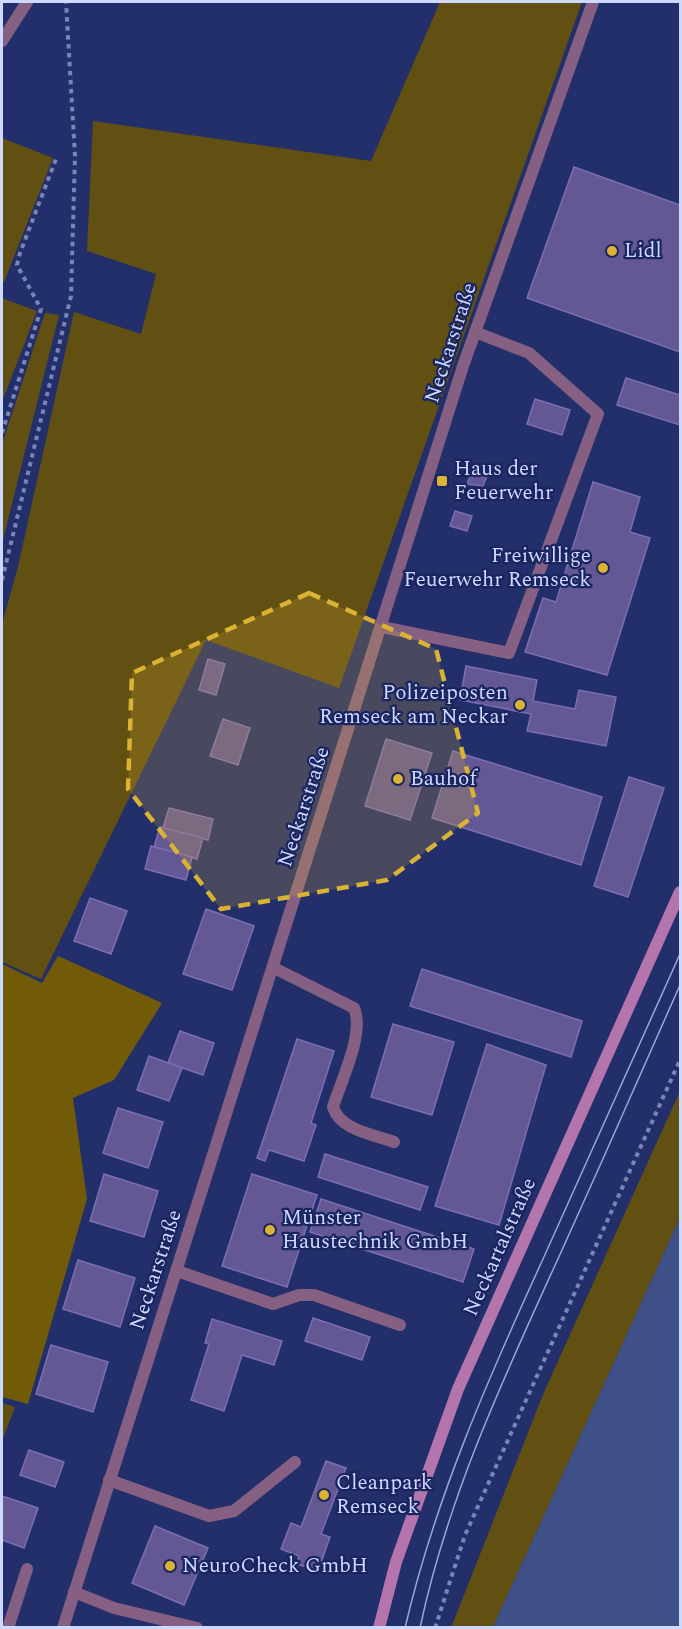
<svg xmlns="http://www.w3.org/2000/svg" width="682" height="1629" font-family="Spectral,serif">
	<rect width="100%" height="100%" fill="#232f6b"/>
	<g fill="#624f12">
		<path d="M 440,2 L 582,2 L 339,688 L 206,640 L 41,979 L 2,962 L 2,624 L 18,567 L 74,312 L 141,334 L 156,274 L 87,251 L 93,121 L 371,161 Z"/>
		<path d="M 2,138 L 53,158 L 4,282 L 2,281 Z"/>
		<path d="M 2,298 L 37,311 L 2,402 Z"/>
		<path d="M 45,313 L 59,315 L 2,544 L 2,444 Z"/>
		<path d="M 680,1091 L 680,1218 L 493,1627 L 451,1628 L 544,1392 Z"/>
		<path d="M 2,1403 L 15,1407 L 2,1441 Z"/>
	</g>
	<path fill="#725b08" d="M 58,956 L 162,1003 L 114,1080 L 73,1098 L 87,1199 L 28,1404 L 2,1397 L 2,964 L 42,983 Z"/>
	<path fill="#3f4f88" d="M 680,1218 L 680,1627 L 493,1627 Z"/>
	<g fill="#635894" stroke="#7b6eb4" stroke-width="1.5">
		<path d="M 574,167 L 680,205 L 680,352 L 527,298 Z"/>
		<path d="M 626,378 L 680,395 L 680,425 L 617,405 Z"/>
		<path d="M 535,399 L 570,410 L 562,435 L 527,424 Z"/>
		<path d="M 472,471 L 487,476 L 483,486 L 467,484 Z"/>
		<path d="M 593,482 L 640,497 L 630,532 L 650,538 L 607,675 L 525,652 L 543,598 L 556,602 Z"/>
		<path d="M 455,511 L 472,516 L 467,531 L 450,526 Z"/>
		<path d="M 208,659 L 225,664 L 216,695 L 199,690 Z"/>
		<path d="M 466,666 L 537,680 L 533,701 L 575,709 L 579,690 L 616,697 L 606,746 L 527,731 L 531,714 L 460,700 Z"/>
		<path d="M 223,719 L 250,728 L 238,765 L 210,756 Z"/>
		<path d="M 386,739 L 432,753 L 410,820 L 365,806 Z"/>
		<path d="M 453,751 L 602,797 L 581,865 L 432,818 Z"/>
		<path d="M 629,777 L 664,788 L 628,897 L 594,886 Z"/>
		<path d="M 169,808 L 213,819 L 208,840 L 163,828 Z"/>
		<path d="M 160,827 L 203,838 L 197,859 L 154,847 Z"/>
		<path d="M 151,846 L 192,857 L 186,880 L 145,869 Z"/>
		<path d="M 90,898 L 127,911 L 111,954 L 74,941 Z"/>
		<path d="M 206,909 L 254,926 L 232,990 L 183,974 Z"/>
		<path d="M 422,969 L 582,1021 L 571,1057 L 410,1006 Z"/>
		<path d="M 393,1024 L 454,1042 L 432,1115 L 371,1097 Z"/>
		<path d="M 180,1031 L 214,1043 L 203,1075 L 168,1063 Z"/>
		<path d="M 297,1039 L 334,1051 L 311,1123 L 316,1125 L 304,1161 L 269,1150 L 265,1161 L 257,1158 Z"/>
		<path d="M 487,1044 L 546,1065 L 499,1225 L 435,1206 Z"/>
		<path d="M 149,1056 L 182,1068 L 169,1101 L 137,1090 Z"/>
		<path d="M 118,1108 L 163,1122 L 148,1168 L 103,1153 Z"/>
		<path d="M 325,1154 L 428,1187 L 420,1210 L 318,1177 Z"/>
		<path d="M 104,1174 L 158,1191 L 144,1237 L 90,1221 Z"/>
		<path d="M 252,1174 L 317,1195 L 287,1287 L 222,1266 Z"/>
		<path d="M 321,1199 L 474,1249 L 463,1282 L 310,1232 Z"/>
		<path d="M 78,1260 L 135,1278 L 120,1327 L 63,1309 Z"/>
		<path d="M 313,1318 L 370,1337 L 362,1360 L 305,1341 Z"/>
		<path d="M 212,1319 L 282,1341 L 274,1365 L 242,1355 L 224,1411 L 191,1400 L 209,1344 L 205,1343 Z"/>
		<path d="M 51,1345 L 108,1362 L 93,1412 L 36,1394 Z"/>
		<path d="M 29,1450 L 64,1462 L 55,1487 L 20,1475 Z"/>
		<path d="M 326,1461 L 346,1468 L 321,1534 L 330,1537 L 318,1571 L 297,1564 L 299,1556 L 281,1549 L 291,1523 L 301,1527 Z"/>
		<path d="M 2,1496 L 38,1508 L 24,1548 L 2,1540 Z"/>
		<path d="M 155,1526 L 208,1548 L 184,1605 L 132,1583 Z"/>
	</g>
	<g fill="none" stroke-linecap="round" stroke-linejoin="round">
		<g stroke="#7985b5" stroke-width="4" stroke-dasharray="4.5 4.5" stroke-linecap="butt">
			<path d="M 2,433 L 41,309 L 17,265 L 20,253 L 56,159"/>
			<path d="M 2,580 L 71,296 L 75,156 L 66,2"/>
			<path d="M 435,1628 L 465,1535 L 680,1060"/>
		</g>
		<g stroke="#866082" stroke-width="12">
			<path d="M 382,627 L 509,653 L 598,414 L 529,353 L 475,332"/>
			<path d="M 274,968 L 354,1008 C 365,1033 341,1081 333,1107 C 340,1130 372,1134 394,1142"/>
			<path d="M 177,1271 L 273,1304 L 299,1295 L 314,1295 L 400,1325"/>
			<path d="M 109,1480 L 209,1516 L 234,1511 L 295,1462"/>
			<path d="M 74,1592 L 114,1608 L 197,1628"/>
		</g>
		<g stroke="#866082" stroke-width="12">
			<path d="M 2,41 L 27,2"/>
			<path d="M 8,1628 L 27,1569"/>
			<path d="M 63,1628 L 463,366 L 593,2"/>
		</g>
		<path stroke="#b375ac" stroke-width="12" d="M 379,1628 L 396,1562 L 458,1389 L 680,892"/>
		<g stroke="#9ba7d3" stroke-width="1.5">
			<path d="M 405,1628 C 435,1499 488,1379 543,1259 C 588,1157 635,1056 680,954"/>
			<path d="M 420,1628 C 448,1495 506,1373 562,1250 C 602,1162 641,1073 680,985"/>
		</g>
	</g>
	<path fill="#dab333" fill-opacity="0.2" stroke="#dab333" stroke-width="4.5" stroke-dasharray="12 8" stroke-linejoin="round" d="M 309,593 L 436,649 L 478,813 L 387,880 L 221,909 L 128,789 L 132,673 Z"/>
	<g fill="#dab333" stroke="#1a255f" stroke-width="2">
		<circle cx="612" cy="251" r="6"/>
		<rect x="436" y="475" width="12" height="12" rx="3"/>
		<circle cx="603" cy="568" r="6"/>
		<circle cx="520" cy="705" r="6"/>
		<circle cx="398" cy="779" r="6"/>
		<circle cx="270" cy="1230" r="6"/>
		<circle cx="324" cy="1495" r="6"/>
		<circle cx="170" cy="1566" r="6"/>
	</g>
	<g text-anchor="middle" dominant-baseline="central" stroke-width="4.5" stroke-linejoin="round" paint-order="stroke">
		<g font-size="21" fill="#cdd9fe" stroke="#1a255f" text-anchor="start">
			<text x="624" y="251">Lidl</text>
			<text x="454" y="469">Haus der<tspan x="454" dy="24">Feuerwehr</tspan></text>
			<text x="591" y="556" text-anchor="end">Freiwillige<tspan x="591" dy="24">Feuerwehr Remseck</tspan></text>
			<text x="508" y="693" text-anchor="end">Polizeiposten<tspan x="508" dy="24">Remseck am Neckar</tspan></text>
			<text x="410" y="779">Bauhof</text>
			<text x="282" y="1218">Münster<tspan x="282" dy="24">Haustechnik GmbH</tspan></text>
			<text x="336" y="1483">Cleanpark<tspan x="336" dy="24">Remseck</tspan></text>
			<text x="182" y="1566">NeuroCheck GmbH</text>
		</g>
		<g font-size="21" fill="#cdd9fe" stroke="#1a255f">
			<text transform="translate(451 343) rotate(-72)">Neckarstraße</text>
			<text transform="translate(304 807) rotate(-72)">Neckarstraße</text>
			<text transform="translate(500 1247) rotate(-66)">Neckartalstraße</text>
			<text transform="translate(156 1270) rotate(-72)">Neckarstraße</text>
		</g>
	</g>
	<rect width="682" height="1629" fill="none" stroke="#cdd9fe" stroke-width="6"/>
</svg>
